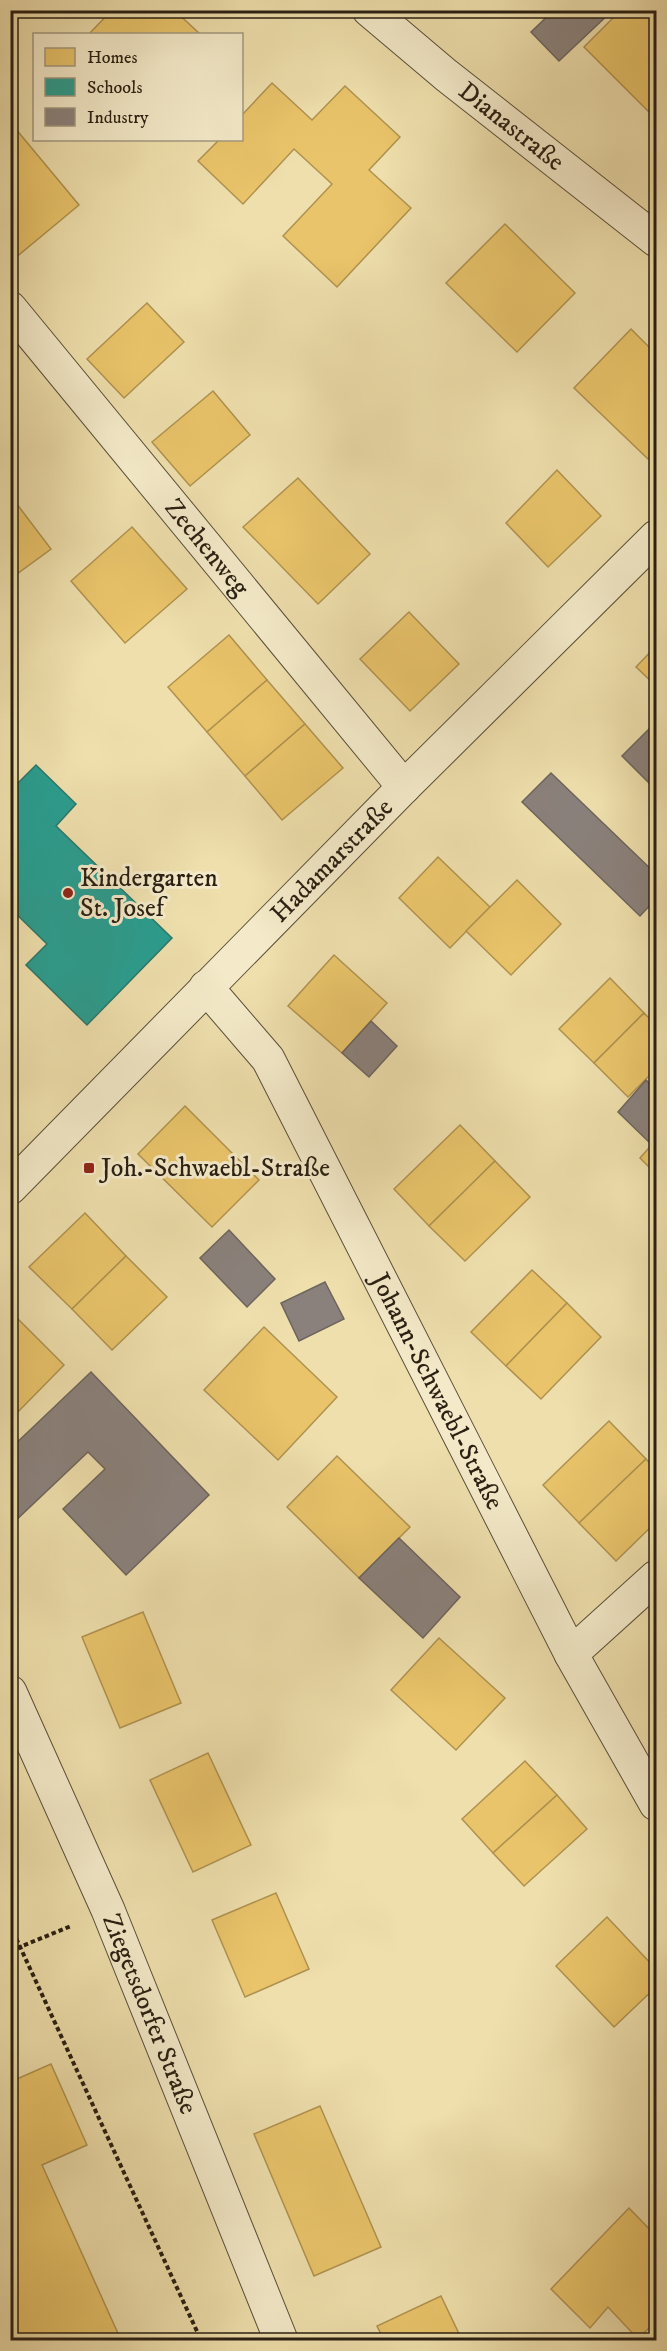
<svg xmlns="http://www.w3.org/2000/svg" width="667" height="2351" font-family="'IM FELL DW Pica',serif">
	<rect width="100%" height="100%" fill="#eedfac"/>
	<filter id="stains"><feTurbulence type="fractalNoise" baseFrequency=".00333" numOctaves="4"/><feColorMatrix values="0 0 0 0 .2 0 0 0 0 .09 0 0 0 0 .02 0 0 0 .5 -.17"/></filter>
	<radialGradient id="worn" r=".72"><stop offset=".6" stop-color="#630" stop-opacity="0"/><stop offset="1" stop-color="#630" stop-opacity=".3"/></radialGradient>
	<g fill="#e9c46a" stroke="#af9250" stroke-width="1.5">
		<path d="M 112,10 L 174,10 L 200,34 L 89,34 Z"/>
		<path d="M 621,10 L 656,10 L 656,119 L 584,47 Z"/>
		<path d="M 272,83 L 312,120 L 345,86 L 400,137 L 369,170 L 411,208 L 337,287 L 283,236 L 332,184 L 294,149 L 243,204 L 198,161 L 219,140 L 242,140 L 242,115 Z"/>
		<path d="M 10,122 L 79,205 L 14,259 L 10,254 Z"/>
		<path d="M 505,224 L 575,293 L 517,352 L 446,283 Z"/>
		<path d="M 147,303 L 184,342 L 124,398 L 87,359 Z"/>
		<path d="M 631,329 L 656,354 L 656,450 L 648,459 L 574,388 Z"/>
		<path d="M 213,391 L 250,435 L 190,486 L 152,442 Z"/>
		<path d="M 557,470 L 601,516 L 548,567 L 506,523 Z"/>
		<path d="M 298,478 L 370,554 L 318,604 L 243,527 Z"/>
		<path d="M 10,495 L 51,549 L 10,579 Z"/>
		<path d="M 132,527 L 187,589 L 125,643 L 71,581 Z"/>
		<path d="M 409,612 L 459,664 L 410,711 L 360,659 Z"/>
		<path d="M 229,635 L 267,680 L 207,732 L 168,687 Z"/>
		<path d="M 656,646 L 656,686 L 636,667 Z"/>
		<path d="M 267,680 L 305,724 L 245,776 L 207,732 Z"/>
		<path d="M 305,724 L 343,768 L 282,820 L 245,776 Z"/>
		<path d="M 438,857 L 490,907 L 450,948 L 399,898 Z"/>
		<path d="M 517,880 L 561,924 L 511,975 L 466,931 Z"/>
		<path d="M 334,955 L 387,1003 L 342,1053 L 288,1006 Z"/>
		<path d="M 610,978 L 644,1013 L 594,1063 L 559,1029 Z"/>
		<path d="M 644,1013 L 656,1025 L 656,1069 L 628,1097 L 594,1063 Z"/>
		<path d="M 185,1106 L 259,1180 L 212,1227 L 138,1154 Z"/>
		<path d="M 460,1125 L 495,1161 L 429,1226 L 394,1189 Z"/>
		<path d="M 656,1140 L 656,1174 L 640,1158 Z"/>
		<path d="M 495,1161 L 530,1197 L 465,1261 L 429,1226 Z"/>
		<path d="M 85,1213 L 126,1256 L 72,1309 L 29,1267 Z"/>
		<path d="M 126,1256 L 167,1297 L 112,1350 L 72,1309 Z"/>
		<path d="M 532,1270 L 567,1303 L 506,1366 L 471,1332 Z"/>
		<path d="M 567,1303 L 601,1337 L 541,1399 L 506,1366 Z"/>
		<path d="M 10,1311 L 64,1365 L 11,1419 L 10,1418 Z"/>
		<path d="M 264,1327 L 337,1397 L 278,1460 L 204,1390 Z"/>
		<path d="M 609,1421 L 646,1459 L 579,1523 L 543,1485 Z"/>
		<path d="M 337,1456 L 410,1527 L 359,1578 L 287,1507 Z"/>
		<path d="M 646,1459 L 656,1470 L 656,1522 L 616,1561 L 579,1523 Z"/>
		<path d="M 143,1612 L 181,1703 L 120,1728 L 82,1637 Z"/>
		<path d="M 439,1638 L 505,1698 L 456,1750 L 391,1690 Z"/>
		<path d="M 208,1753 L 251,1845 L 193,1872 L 150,1780 Z"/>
		<path d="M 525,1761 L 557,1795 L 493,1853 L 462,1819 Z"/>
		<path d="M 557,1795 L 587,1829 L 524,1886 L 493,1853 Z"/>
		<path d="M 276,1893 L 309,1969 L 245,1997 L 212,1920 Z"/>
		<path d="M 607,1917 L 656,1969 L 656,1987 L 614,2027 L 556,1966 Z"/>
		<path d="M 51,2064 L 87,2145 L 42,2165 L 121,2340 L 10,2340 L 10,2082 Z"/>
		<path d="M 320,2106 L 381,2247 L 314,2276 L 254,2134 Z"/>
		<path d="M 629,2208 L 656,2236 L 656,2321 L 638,2339 L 608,2307 L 590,2328 L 551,2289 Z"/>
		<path d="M 441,2296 L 462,2340 L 384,2340 L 377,2326 Z"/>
	</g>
	<path fill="#2a9d8f" stroke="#2a776a" stroke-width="1.5" d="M 36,765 L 76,804 L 56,826 L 172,938 L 87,1025 L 26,965 L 47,944 L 10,908 L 10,791 Z"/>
	<g fill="#8a817c" stroke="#6d645c" stroke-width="1.5">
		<path d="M 554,10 L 613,10 L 559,61 L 531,32 Z"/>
		<path d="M 652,726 L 656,730 L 656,790 L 622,756 Z"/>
		<path d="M 551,773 L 656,874 L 656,899 L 640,916 L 522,802 Z"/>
		<path d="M 371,1021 L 397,1046 L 369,1077 L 342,1053 Z"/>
		<path d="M 646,1080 L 656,1090 L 656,1140 L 652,1145 L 618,1112 Z"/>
		<path d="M 229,1230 L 275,1279 L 247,1307 L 200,1258 Z"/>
		<path d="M 325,1282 L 344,1319 L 299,1341 L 281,1303 Z"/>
		<path d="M 91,1372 L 209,1495 L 126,1575 L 63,1509 L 105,1469 L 88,1452 L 13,1523 L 10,1521 L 10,1449 Z"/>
		<path d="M 399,1538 L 460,1597 L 423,1638 L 359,1578 Z"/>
	</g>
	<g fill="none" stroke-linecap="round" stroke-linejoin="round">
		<defs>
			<g id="minor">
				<path id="s1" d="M 369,10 L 446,75 L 656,240"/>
				<path id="s2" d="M 10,308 L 404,787"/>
				<path id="s3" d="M 206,987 L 268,1059 L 571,1654 L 656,1804"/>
				<path d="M 571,1654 L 656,1577"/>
			</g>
			<g id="tertiary">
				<path id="s4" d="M 10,1188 L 404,787 L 656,537"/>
				<path id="s5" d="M 10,1692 L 108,1910 L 281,2340"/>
			</g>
		</defs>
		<use href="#minor" stroke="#5a4f38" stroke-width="35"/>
		<use href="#tertiary" stroke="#5a4f38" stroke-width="35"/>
		<g stroke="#291f12" stroke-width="4" stroke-dasharray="4.5 3" stroke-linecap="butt">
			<path d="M 10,917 L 15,913"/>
			<path d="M 10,1925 L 201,2340"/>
			<path d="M 10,1951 L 71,1926"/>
		</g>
		<use href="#minor" stroke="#f4eac9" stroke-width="33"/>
		<use href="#tertiary" stroke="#f4eac9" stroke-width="33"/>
	</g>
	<g fill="#8f2418" stroke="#f4eac9" stroke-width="2">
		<circle cx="68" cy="893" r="6"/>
		<rect x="83" y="1162" width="12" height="12" rx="3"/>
	</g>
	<g text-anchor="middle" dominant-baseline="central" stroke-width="6" stroke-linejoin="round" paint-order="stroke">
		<g font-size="26" fill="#291f12" stroke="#f4eac9">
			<text stroke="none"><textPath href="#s1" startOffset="184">Dianastraße</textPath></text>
			<text stroke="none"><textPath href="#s2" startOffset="310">Zechenweg</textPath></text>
			<text stroke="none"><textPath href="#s4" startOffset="459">Hadamarstraße</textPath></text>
			<text stroke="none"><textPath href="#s3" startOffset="468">Johann-Schwaebl-Straße</textPath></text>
			<text stroke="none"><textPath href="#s5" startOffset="351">Ziegetsdorfer Straße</textPath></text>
		</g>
		<g font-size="26" fill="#291f12" stroke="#f4eac9" text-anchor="start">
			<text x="80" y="878">Kindergarten<tspan x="80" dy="30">St. Josef</tspan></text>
			<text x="101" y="1168">Joh.-Schwaebl-Straße</text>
		</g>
	</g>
	<rect width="667" height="2351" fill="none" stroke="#eedfac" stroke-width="36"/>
	<rect x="12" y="12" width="643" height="2327" fill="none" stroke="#291f12" stroke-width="3"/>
	<rect x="18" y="18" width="631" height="2315" fill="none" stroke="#291f12" stroke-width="1.5"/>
	<rect x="33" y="33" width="210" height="108" fill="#f4eac9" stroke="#a39980" stroke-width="1.5"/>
	<rect x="45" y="48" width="30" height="18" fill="#e9c46a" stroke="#a39980" stroke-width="1.5"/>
	<text x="87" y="63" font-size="18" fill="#291f12">Homes</text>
	<rect x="45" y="78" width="30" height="18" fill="#2a9d8f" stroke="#a39980" stroke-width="1.5"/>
	<text x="87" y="93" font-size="18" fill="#291f12">Schools</text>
	<rect x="45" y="108" width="30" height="18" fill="#8a817c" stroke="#a39980" stroke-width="1.5"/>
	<text x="87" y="123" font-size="18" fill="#291f12">Industry</text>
	<rect width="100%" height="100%" filter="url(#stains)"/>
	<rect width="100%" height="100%" fill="url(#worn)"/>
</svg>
